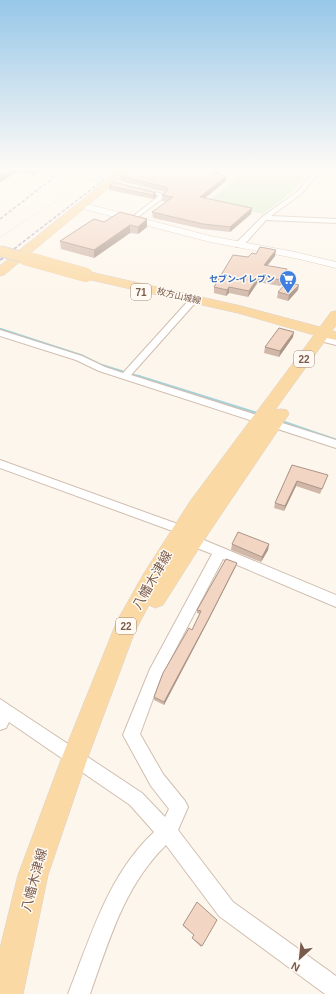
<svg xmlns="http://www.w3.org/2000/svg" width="336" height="994" font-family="Arial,'Noto Sans JP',sans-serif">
	<rect width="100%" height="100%" fill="#fdf6ec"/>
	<path fill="#d8ecc9" d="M 236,168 C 256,168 288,166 304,178 L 293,191 L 263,214 L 207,202 L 238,178 L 226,176 Z"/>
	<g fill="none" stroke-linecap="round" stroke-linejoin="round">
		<path stroke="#a5d3da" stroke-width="2.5" d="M 0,329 L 83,356 L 101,365 L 140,377"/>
		<g stroke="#a5d3da" stroke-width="3">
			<path d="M 137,376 L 259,414"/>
			<path d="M 280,421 L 336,440"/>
		</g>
		<defs>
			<g id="street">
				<path d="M 321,168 L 329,168 L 320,172 L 301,194 L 271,216 L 336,219 L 336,223 L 266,220 L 242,247 L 236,247 L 236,243 L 262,217 L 297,192 L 316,170 Z"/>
				<path d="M 140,188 L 167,195 L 134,220 L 131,218 L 132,217 L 159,196 L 138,191 L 137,190 Z"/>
				<path d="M 189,300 L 192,300 L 196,302 L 131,375 L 336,440 L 336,448 L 99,371 L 76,360 L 0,336 L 0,330 L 82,356 L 105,367 L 123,373 Z"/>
				<path d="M 319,335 L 336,339 L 336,345 L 316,340 L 315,338 Z"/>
				<path d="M 0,460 L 186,527 L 188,530 L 186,533 L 182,535 L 178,533 L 0,468 Z"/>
				<path d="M 192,535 L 336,595 L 336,607 L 223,559 L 161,677 L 140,734 L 163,774 L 185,801 L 188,807 L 178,830 L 233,902 L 336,976 L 336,994 L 325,994 L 219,916 L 166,845 C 124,886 109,941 90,994 L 68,994 C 91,936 108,875 154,832 L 130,805 L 9,722 L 6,728 L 0,730 L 0,699 L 142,793 L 165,817 L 169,809 L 151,786 L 123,735 L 150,669 L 212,554 L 187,544 L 186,540 L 187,536 Z"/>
			</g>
			<g id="secondary">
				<path d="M 52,168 L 66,168 L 116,182 L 112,185 Z"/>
				<path d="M 310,168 L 336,170 L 336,174 Z"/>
				<path d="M 83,203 L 210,236 L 295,252 L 336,262 L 336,268 L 295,258 L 210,242 L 80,208 L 80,204 Z"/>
			</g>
			<g id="primary">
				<path d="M 122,168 L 133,168 L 4,275 L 0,276 L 0,266 Z"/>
				<path d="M 86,271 L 241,306 L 320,327 L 331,312 L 336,311 L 336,325 L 332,331 L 336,332 L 336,340 L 327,338 L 275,410 L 281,409 L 287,410 L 289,414 L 208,534 L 163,605 L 155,608 L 149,605 L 135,631 L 88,757 L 48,875 L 23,994 L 0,994 L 0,948 L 18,875 L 62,757 L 117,621 L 144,573 L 191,500 L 314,335 L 238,313 L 82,278 L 80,275 Z"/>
			</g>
		</defs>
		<use href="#street" stroke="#d1beb0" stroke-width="2"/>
		<use href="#secondary" stroke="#d6c0b0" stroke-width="1"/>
		<use href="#primary" stroke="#dad1cd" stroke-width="1"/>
		<path stroke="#d9b8a5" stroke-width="1" stroke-dasharray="0.5 1.5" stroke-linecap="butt" d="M 0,237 L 83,184"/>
		<use href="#street" fill="#fff" fill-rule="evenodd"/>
		<use href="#secondary" fill="#fff" fill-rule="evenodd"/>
		<use href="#primary" fill="#fbd9a5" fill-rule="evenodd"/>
		<g stroke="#b9a8c9" stroke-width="1.5" stroke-dasharray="3.5 2" stroke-linecap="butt">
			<path d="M 0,219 L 66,168"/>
			<path d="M 1,259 L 119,168"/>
		</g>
		<path stroke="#b9a8c9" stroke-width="2" stroke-dasharray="4 3" stroke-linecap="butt" d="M 0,260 L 3,258"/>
		<defs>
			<path id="primary-bridge-far1" d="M 0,251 L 29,259"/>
			<path id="primary-bridge" d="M 25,258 L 86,275"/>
		</defs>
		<use href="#primary-bridge-far1" stroke="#dad1cd" stroke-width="12" stroke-linecap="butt"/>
		<use href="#primary-bridge" stroke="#dad1cd" stroke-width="14" stroke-linecap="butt"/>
		<use href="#primary-bridge-far1" stroke="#fbd9a5" stroke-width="10"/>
		<use href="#primary-bridge" stroke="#fbd9a5" stroke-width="14"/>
	</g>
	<g fill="#d1b7a8">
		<path d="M 0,168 L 47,168 L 33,176 L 18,172 L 0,182 Z"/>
		<path d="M 129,168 L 193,170 L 187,168 L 227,168 L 217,175 L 226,181 L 205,198 L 252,208 L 251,214 L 230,232 L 203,229 L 153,218 L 152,212 L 167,202 L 162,201 L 162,195 L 166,192 L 121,181 L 120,176 L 129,171 Z"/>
		<path d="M 109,186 L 156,193 L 156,197 L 153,199 L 109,190 Z"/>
		<path d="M 104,222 L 147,227 L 138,234 L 130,233 L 94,258 L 61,249 L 60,241 Z"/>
		<path d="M 256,254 L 275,256 L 267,266 L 287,269 L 286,275 L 280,286 L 258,282 L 248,297 L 229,293 L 226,296 L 214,293 L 214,287 L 248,257 Z"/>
		<path d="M 298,290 L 288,301 L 277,298 L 278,292 Z"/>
		<path d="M 293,337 L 279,357 L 264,353 L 265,347 Z"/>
		<path d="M 292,465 L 326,480 L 320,494 L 296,486 L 284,511 L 274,508 L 275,503 Z"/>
		<path d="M 232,544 L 269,544 L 268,550 L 261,562 L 231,550 Z"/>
		<path d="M 236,566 L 207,623 L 164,705 L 154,700 L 154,697 L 192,630 L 200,614 L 197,613 L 197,610 Z"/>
		<path d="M 217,920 L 201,947 L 192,938 L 194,935 L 183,926 L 183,925 Z"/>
	</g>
	<g fill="#aa9588">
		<path d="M 13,168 L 17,168 L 18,172 L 0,182 L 0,175 Z"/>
		<path d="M 35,168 L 47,168 L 33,176 L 32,169 Z"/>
		<path d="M 220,168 L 227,168 L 211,179 L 212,174 Z"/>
		<path d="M 226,176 L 226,181 L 199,203 L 200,197 Z"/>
		<path d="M 156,193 L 156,197 L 153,199 L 153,195 Z"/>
		<path d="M 252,208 L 251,214 L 230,232 L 230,227 Z"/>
		<path d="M 147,219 L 147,227 L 138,234 L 138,227 Z"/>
		<path d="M 130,225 L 130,233 L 94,258 L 94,250 Z"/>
		<path d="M 276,250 L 275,256 L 263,271 L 264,265 Z"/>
		<path d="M 287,269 L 286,275 L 280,286 L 281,280 Z"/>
		<path d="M 259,276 L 258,282 L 248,297 L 249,291 Z"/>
		<path d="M 299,285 L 298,290 L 288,301 L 289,295 Z"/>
		<path d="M 229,287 L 229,293 L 226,296 L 227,290 Z"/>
		<path d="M 294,332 L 293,337 L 279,357 L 280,351 Z"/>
		<path d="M 297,481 L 296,486 L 284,511 L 285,506 Z"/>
		<path d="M 269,544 L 268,550 L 261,562 L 262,557 Z"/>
		<path d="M 237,563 L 236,566 L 207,623 L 164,705 L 164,702 Z"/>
	</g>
	<g fill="#f3d5c3" stroke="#aa9588">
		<path d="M 0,168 L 13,168 L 0,175 Z"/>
		<path d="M 26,168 L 35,168 L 32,169 Z"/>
		<path d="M 129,168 L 185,168 L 198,171 L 203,168 L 202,168 L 220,168 L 212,174 L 226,176 L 200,197 L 252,208 L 230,227 L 203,224 L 152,212 L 173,197 L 162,195 L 168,190 L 166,187 L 120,176 L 133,169 Z"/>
		<path d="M 114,182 L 156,193 L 153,195 L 109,186 Z"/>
		<path d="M 120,212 L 147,219 L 138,227 L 130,225 L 94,250 L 60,241 L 94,219 L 104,222 Z"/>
		<path d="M 260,247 L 276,250 L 264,265 L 287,269 L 281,280 L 259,276 L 249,291 L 229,287 L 227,290 L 214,287 L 233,255 L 248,257 L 252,253 L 256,254 Z"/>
		<path d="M 287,282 L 299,285 L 289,295 L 278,292 Z"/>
		<path d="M 279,328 L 294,332 L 280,351 L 265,347 Z"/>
		<path d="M 292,465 L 328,475 L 322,489 L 297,481 L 285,506 L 275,503 Z"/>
		<path d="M 238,532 L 269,544 L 262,557 L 232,544 Z"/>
		<path d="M 226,559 L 237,563 L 208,620 L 164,702 L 154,697 L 163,673 L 189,628 L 192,630 L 201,611 L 197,610 Z"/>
		<path d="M 197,902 L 217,920 L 202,946 L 192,938 L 194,935 L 183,925 Z"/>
	</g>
	<linearGradient id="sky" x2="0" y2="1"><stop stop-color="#97c7e8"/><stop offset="0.55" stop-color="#fefbf6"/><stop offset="1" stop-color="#fefbf6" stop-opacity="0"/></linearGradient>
	<rect width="336" height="307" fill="url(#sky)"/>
	<defs>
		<symbol id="supermarket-pin" viewBox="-11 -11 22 30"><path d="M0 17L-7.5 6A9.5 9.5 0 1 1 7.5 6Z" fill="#3f7fe0" stroke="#fffaf3"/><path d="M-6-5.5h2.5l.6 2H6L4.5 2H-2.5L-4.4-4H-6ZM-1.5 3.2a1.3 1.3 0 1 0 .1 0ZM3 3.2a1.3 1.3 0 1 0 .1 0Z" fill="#fff"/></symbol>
	</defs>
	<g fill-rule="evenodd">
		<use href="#supermarket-pin" x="278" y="269" width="20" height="27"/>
	</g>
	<g text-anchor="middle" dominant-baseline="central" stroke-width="3" stroke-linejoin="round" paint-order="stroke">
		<g font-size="9" font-weight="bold" fill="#366cbe" stroke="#fffaf3" text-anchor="end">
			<text x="275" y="279">セブン-イレブン</text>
		</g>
		<g font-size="9" fill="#7a5c4d" stroke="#fffaf3">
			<text transform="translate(179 296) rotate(13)">枚方山城線</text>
		</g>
		<g fill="#fffaf3" stroke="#a28b7f" stroke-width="1">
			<rect x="131" y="284" width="20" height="16" rx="3"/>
			<rect x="294" y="351" width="20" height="16" rx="3"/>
			<rect x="116" y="618" width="20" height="16" rx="3"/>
		</g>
		<g font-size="10" font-weight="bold" fill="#7a5c4d">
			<text x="141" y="292">71</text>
			<text x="304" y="359">22</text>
			<text x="126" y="626">22</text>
		</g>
		<g font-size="13" fill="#7a5c4d" stroke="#fffaf3">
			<text transform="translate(152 580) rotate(-60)">八幡木津線</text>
			<text transform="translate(34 880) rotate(-75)">八幡木津線</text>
		</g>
	</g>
	<g transform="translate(300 958) rotate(207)" stroke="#fffaf3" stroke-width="3" paint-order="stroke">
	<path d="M0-3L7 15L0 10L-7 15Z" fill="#7a5c4d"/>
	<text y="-6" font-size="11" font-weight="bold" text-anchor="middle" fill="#7a5c4d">N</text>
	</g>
</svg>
